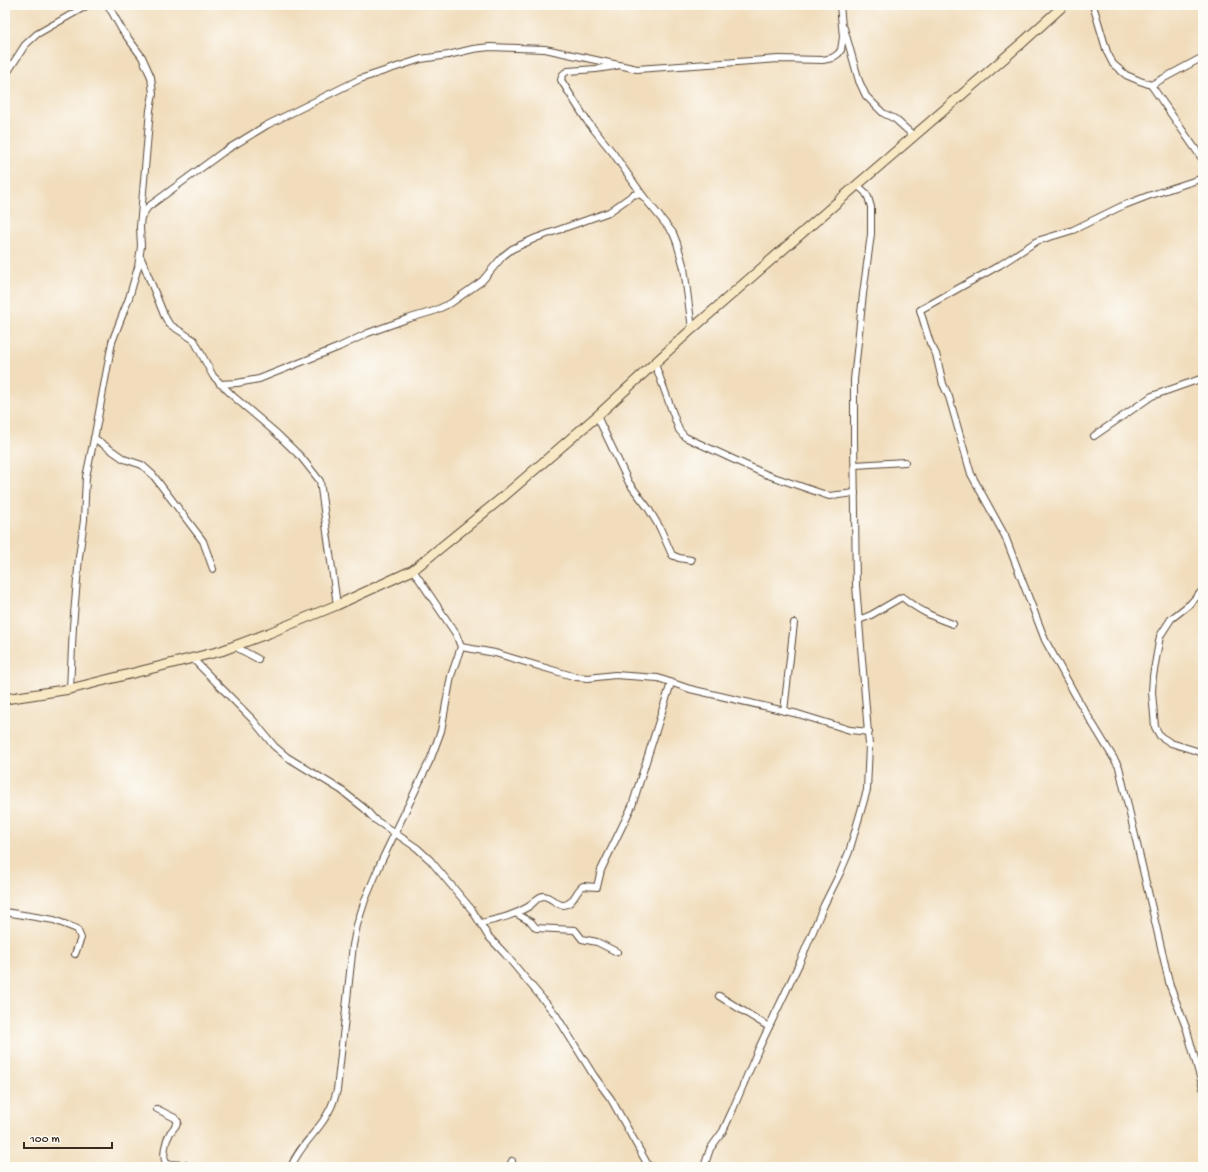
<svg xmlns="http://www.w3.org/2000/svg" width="1208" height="1172" font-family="'Gochi Hand',sans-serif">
	<rect width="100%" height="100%" fill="#fdfcf7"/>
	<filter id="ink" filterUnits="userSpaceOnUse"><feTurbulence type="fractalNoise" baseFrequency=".025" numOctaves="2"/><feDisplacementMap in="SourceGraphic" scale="8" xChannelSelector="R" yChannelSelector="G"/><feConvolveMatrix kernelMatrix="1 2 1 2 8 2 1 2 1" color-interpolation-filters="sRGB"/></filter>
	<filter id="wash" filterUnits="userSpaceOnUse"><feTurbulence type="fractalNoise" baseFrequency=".012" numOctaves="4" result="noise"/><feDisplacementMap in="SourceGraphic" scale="16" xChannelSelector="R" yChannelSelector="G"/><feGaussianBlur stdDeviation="0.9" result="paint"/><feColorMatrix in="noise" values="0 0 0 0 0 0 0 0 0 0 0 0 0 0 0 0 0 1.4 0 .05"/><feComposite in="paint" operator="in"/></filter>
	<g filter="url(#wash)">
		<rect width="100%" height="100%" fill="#f1ddbc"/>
	</g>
	<g filter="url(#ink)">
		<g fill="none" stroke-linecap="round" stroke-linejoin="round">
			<defs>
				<g id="street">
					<path d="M 1093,5 L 1107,52 L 1113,64 L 1126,75 L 1140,81 L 1151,85 L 1203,160"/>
					<path d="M 844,28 L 859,81 L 866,96 L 883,113 L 895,119 L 914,136"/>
					<path d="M 616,66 L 596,69 L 568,71 C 563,73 562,75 561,80 L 587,121 L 613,153 L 643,196"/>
					<path d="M 5,76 L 25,45 L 37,34 L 88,5"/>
					<path d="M 1151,85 L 1203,57"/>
					<path d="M 1203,178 L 1148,196 L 1122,206 L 1073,230 L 1037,241 L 1000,265 L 920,310 L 930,343 L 936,354 L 943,384 L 949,397 L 971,474 L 1005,536 L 1045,640 L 1077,698 L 1119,767 L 1170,986 L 1187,1030 L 1203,1088"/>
					<path d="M 141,217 L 148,207 L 223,152 L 267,125 L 360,79 L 421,59 L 448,55 L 473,49 L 490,47 L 545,49 L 637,69 L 778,59 L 823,60 L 832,58 L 838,54 L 841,50 L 843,37 L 840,5"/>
					<path d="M 141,258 L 164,315 L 169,324 L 194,340 L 213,376 L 234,397 L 275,432 L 301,457 L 320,481 L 337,605"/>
					<path d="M 655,364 L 679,430 L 685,437 L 765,474 L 829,496 L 855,493"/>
					<path d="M 220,384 L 237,383 L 259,379 L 339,347 L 368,333 L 407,319 L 434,311 L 451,303 L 482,281 L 503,256 L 512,249 L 536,238 L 609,212 L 633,195 L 637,194 L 643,196 L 673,233 L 677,243 L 684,268 L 692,329"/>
					<path d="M 597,416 L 629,483 L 648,508 L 660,528 L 672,555 L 679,558 L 691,560"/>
					<path d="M 1094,436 L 1152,396 L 1203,378"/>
					<path d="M 94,438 L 124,459 L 142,465 L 153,475 L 203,541 L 213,569"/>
					<path d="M 855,465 L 905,462"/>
					<path d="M 1203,590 L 1190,604 L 1171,619 L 1160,636 L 1153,676 L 1152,692 L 1155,727 L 1160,736 L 1171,743 L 1203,753"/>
					<path d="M 859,620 L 871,615 L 902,597 C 919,611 933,617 953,624"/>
					<path d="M 234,646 L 258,659"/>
					<path d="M 461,647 L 495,653 L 515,659 L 576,677 L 588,678 L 615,675 L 658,678 L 690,689 L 798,714 L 850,730 L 869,732"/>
					<path d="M 193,659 L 253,720 L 274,746 L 287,757 L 341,790 L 365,809 L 374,819 L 417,848 L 430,860 L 472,910 L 488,936 L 505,954 L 556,1015 L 594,1076 L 611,1099 L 649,1167"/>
					<path d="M 70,689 L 73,626 L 79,557 L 84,520 L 86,477 L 95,434 L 112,342 L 129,298 L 138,267 L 141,246 L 140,227 L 150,110 L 153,94 L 151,77 L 142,57 L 122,30 L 108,5"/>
					<path d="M 784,711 L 794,623"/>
					<path d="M 5,912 L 54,920 L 77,929 L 81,938 L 75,954"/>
					<path d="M 517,914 L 531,922 L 536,928 L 575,930 L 582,939 L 597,942 L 617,952"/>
					<path d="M 481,923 C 498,919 513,916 528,907 C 533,904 537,897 543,896 C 552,896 559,910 569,903 C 575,899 577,890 583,886 L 597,887 L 601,870 L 632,806 L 671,683"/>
					<path d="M 719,996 L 769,1027"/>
					<path d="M 157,1109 L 175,1118 L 178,1122 C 176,1126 173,1129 170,1133 C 166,1140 161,1157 167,1164 L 186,1165 L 189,1167"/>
					<path d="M 291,1167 C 298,1149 312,1137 323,1121 C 330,1111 334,1102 337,1090 L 353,945 L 357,925 L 365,900 L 381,862 L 431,758 L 441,731 L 451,676 L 461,647 L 456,634 L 413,570"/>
					<path d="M 509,1167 L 512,1161"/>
					<path d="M 704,1167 L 710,1149 L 723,1131 L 733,1109 L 758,1050 L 800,962 L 824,905 L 840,873 L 849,852 L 867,790 L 869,745 L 856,585 L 854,439 L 854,380 L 863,294 L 871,234 L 871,207 L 868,197 L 865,192 L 857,185"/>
				</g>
				<path id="secondary" d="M 5,699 L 70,689 L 221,651 L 269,633 L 337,605 L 413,570 L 503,497 L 597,416 L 692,329 L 857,185 L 1023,42 L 1064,5"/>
			</defs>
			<use href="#street" stroke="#564536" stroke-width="8"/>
			<use href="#secondary" stroke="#564536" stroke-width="11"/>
			<use href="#street" stroke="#fff" stroke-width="6"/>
			<use href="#secondary" stroke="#f8e8c3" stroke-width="9"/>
		</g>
	</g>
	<rect width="1208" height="1172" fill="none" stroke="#fdfcf7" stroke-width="20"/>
	<path d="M24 1142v6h88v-6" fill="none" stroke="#3b2a1e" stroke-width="2"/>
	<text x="30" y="1142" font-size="12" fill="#3b2a1e" stroke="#fdfcf7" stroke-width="3" paint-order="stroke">100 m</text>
</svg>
